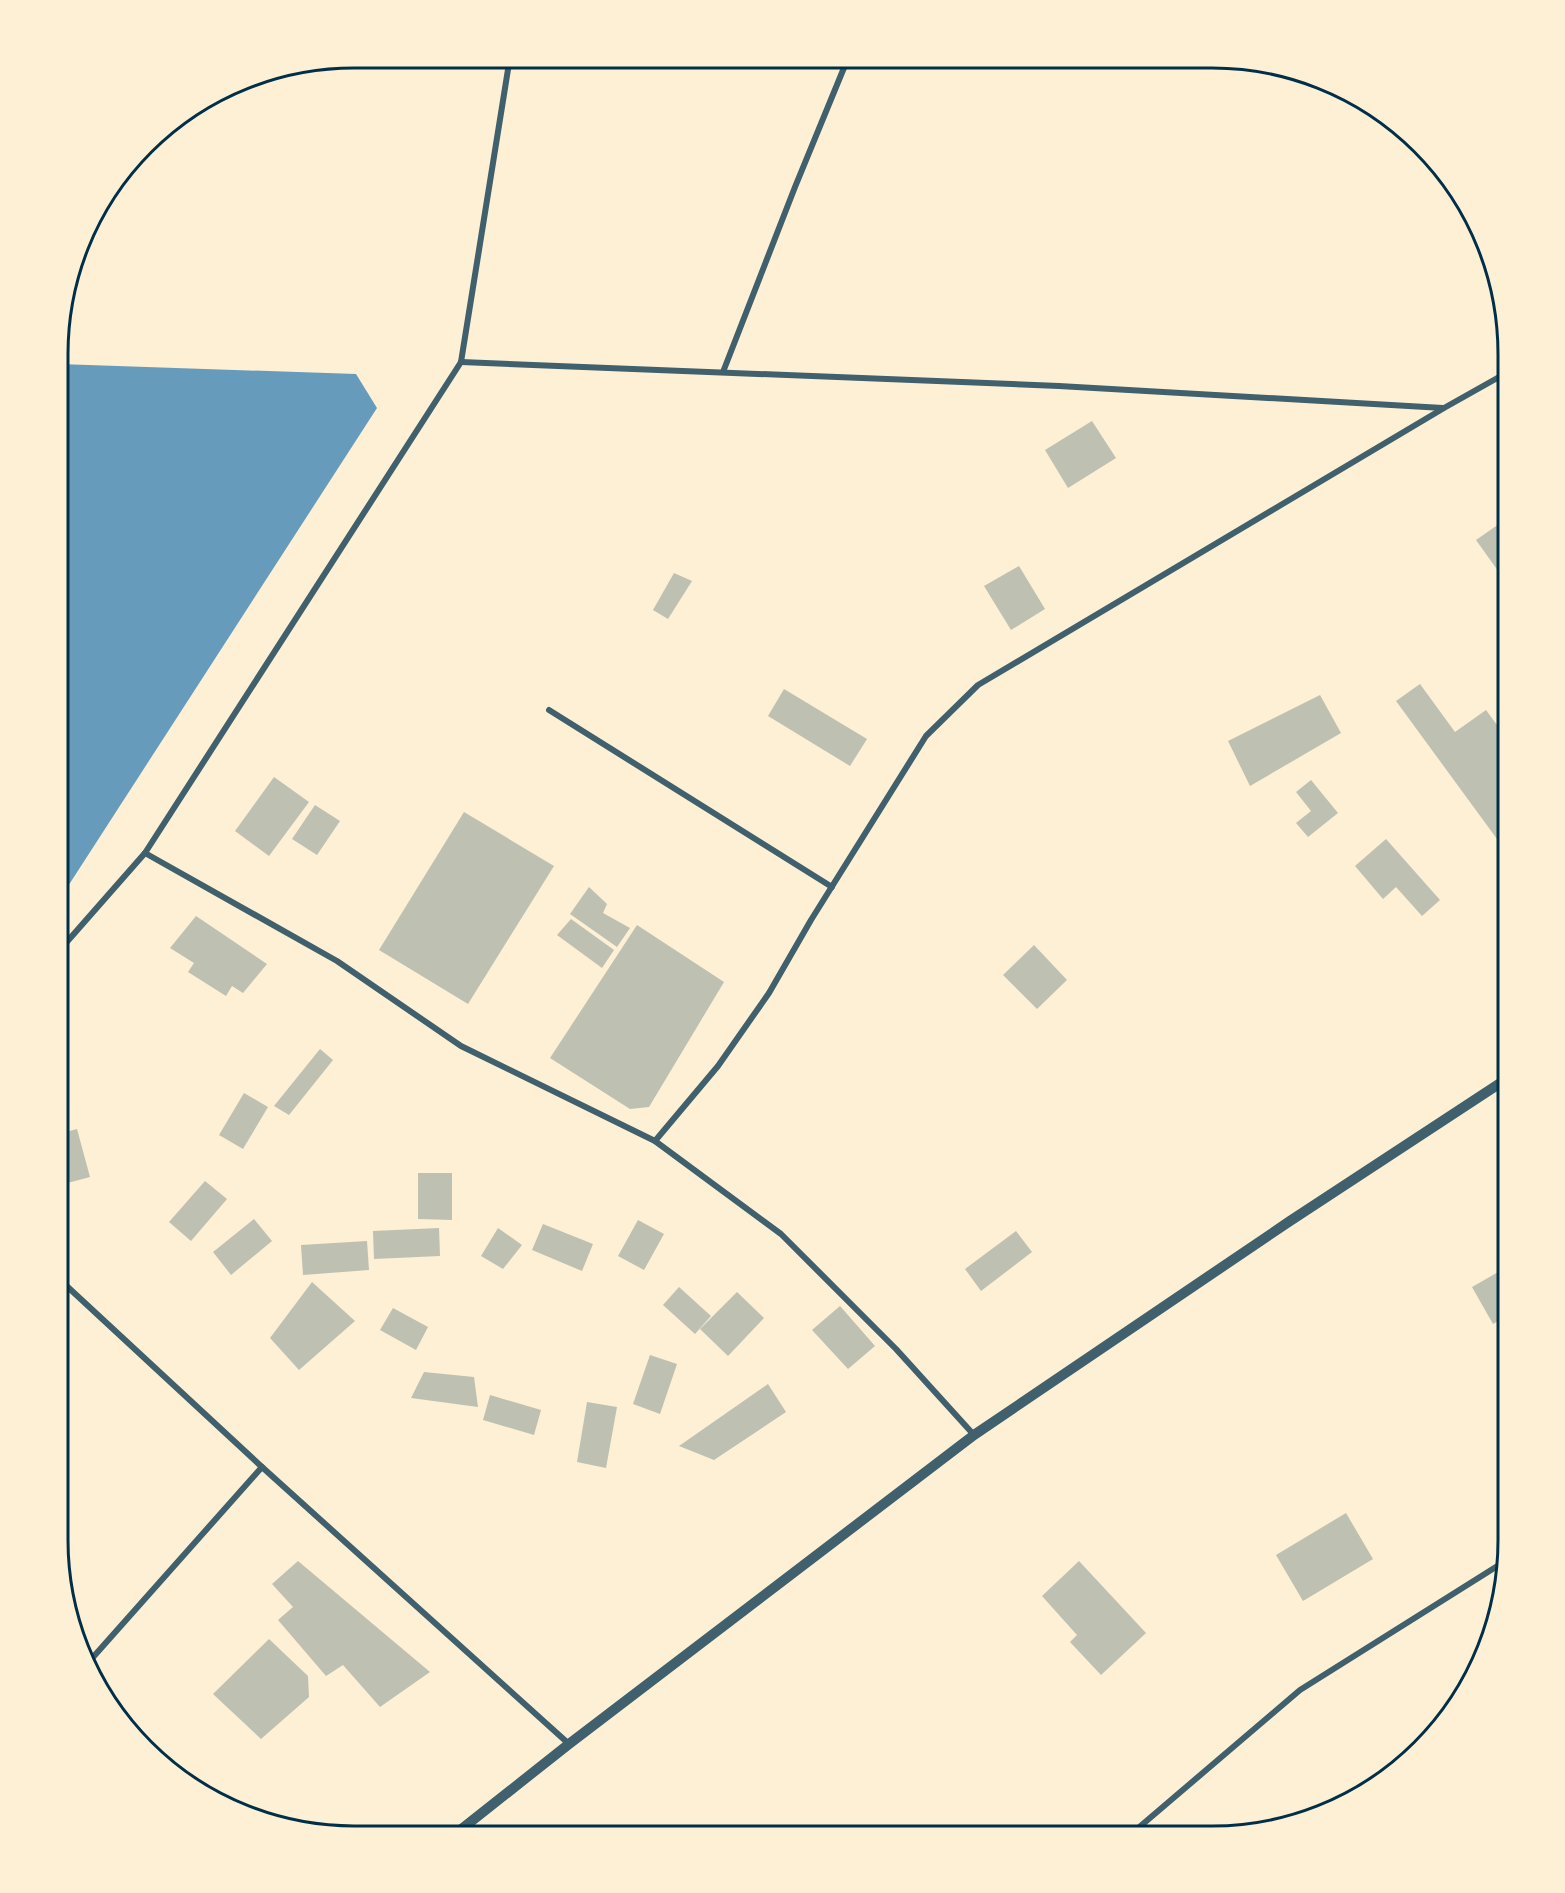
<svg xmlns="http://www.w3.org/2000/svg" width="1565" height="1893" font-family="Helvetica,sans-serif">
	<rect width="100%" height="100%" fill="#fdf0d5"/>
	<path fill="#669bbc" d="M 59,364 L 356,374 L 377,408 L 61,897 L 58,890 Z"/>
	<g fill="#bec0b2">
		<path d="M 1092,421 L 1116,458 L 1068,488 L 1045,450 Z"/>
		<path d="M 1499,524 L 1508,537 L 1508,581 L 1506,582 L 1476,540 Z"/>
		<path d="M 1019,566 L 1045,609 L 1011,630 L 984,586 Z"/>
		<path d="M 674,573 L 692,581 L 668,619 L 653,610 Z"/>
		<path d="M 1420,684 L 1455,732 L 1486,710 L 1508,740 L 1508,854 L 1396,701 Z"/>
		<path d="M 784,689 L 867,739 L 850,766 L 768,716 Z"/>
		<path d="M 1320,695 L 1341,733 L 1250,786 L 1228,741 Z"/>
		<path d="M 274,777 L 309,802 L 269,856 L 235,831 Z"/>
		<path d="M 1311,780 L 1338,813 L 1308,837 L 1296,823 L 1311,811 L 1296,792 Z"/>
		<path d="M 315,805 L 340,821 L 317,855 L 292,839 Z"/>
		<path d="M 464,812 L 554,866 L 468,1004 L 379,950 Z"/>
		<path d="M 1386,839 L 1440,900 L 1422,916 L 1396,887 L 1383,899 L 1355,866 Z"/>
		<path d="M 589,887 L 607,904 L 603,913 L 630,928 L 617,947 L 570,914 Z"/>
		<path d="M 196,916 L 267,964 L 243,993 L 232,986 L 226,996 L 188,972 L 194,963 L 170,948 Z"/>
		<path d="M 571,919 L 614,950 L 602,968 L 557,935 Z"/>
		<path d="M 637,925 L 724,982 L 649,1107 L 630,1109 L 550,1058 Z"/>
		<path d="M 1034,945 L 1067,980 L 1037,1009 L 1003,975 Z"/>
		<path d="M 320,1049 L 333,1060 L 289,1115 L 274,1106 Z"/>
		<path d="M 244,1093 L 268,1107 L 243,1149 L 219,1135 Z"/>
		<path d="M 77,1129 L 90,1177 L 60,1185 L 58,1179 L 58,1134 Z"/>
		<path d="M 418,1173 L 452,1173 L 452,1220 L 418,1219 Z"/>
		<path d="M 205,1181 L 227,1199 L 191,1241 L 169,1222 Z"/>
		<path d="M 254,1219 L 272,1241 L 231,1275 L 213,1252 Z"/>
		<path d="M 638,1220 L 664,1234 L 644,1270 L 618,1256 Z"/>
		<path d="M 543,1224 L 593,1244 L 582,1271 L 532,1250 Z"/>
		<path d="M 439,1228 L 440,1256 L 374,1259 L 373,1231 Z"/>
		<path d="M 498,1228 L 522,1245 L 503,1269 L 481,1256 Z"/>
		<path d="M 1016,1231 L 1032,1252 L 981,1291 L 965,1269 Z"/>
		<path d="M 367,1241 L 369,1270 L 303,1275 L 301,1245 Z"/>
		<path d="M 1507,1267 L 1507,1316 L 1493,1324 L 1472,1287 Z"/>
		<path d="M 312,1282 L 355,1321 L 299,1370 L 270,1338 Z"/>
		<path d="M 679,1287 L 711,1316 L 695,1334 L 663,1305 Z"/>
		<path d="M 737,1292 L 764,1318 L 728,1356 L 700,1329 Z"/>
		<path d="M 840,1306 L 875,1346 L 848,1369 L 812,1330 Z"/>
		<path d="M 393,1308 L 428,1327 L 416,1350 L 380,1330 Z"/>
		<path d="M 650,1355 L 677,1364 L 660,1414 L 633,1404 Z"/>
		<path d="M 424,1372 L 474,1377 L 478,1407 L 411,1398 Z"/>
		<path d="M 768,1384 L 786,1412 L 714,1460 L 679,1446 Z"/>
		<path d="M 490,1395 L 541,1410 L 534,1435 L 483,1420 Z"/>
		<path d="M 587,1402 L 617,1407 L 606,1468 L 577,1462 Z"/>
		<path d="M 1346,1513 L 1373,1559 L 1303,1601 L 1276,1555 Z"/>
		<path d="M 298,1561 L 430,1672 L 380,1707 L 343,1665 L 326,1676 L 278,1620 L 293,1607 L 272,1584 Z"/>
		<path d="M 1079,1561 L 1146,1633 L 1101,1675 L 1070,1642 L 1077,1635 L 1042,1596 Z"/>
		<path d="M 269,1639 L 308,1676 L 309,1697 L 261,1739 L 213,1694 Z"/>
	</g>
	<g fill="none" stroke-linecap="round" stroke-linejoin="round">
		<g stroke="#3f606c" stroke-width="6">
			<path d="M 461,362 L 1059,386 L 1443,408"/>
			<path d="M 723,372 L 795,187 L 848,58"/>
			<path d="M 549,710 L 832,887"/>
			<path d="M 145,853 L 337,961 L 461,1046 L 655,1141 L 781,1234 L 896,1349 L 974,1435"/>
			<path d="M 58,952 L 145,853 L 461,362 L 510,57"/>
			<path d="M 655,1141 L 718,1066 L 769,993 L 811,920 L 926,736 L 978,685 L 1444,408 L 1508,372"/>
			<path d="M 58,1278 L 262,1467 L 569,1744"/>
			<path d="M 87,1664 L 262,1467"/>
			<path d="M 1130,1835 L 1300,1690 L 1507,1560"/>
		</g>
		<path stroke="#3f606c" stroke-width="10" d="M 454,1835 L 569,1744 L 974,1435 L 1290,1221 L 1508,1078"/>
	</g>
	<path d="M0 0H1565V1893H0ZM354 68H1212A286 286 0 0 1 1498 354V1540A286 286 0 0 1 1212 1826H354A286 286 0 0 1 68 1540V354A286 286 0 0 1 354 68Z" fill="#fdf0d5" fill-rule="evenodd"/>
	<path fill="none" stroke="#003049" stroke-width="3" d="M354 68H1212A286 286 0 0 1 1498 354V1540A286 286 0 0 1 1212 1826H354A286 286 0 0 1 68 1540V354A286 286 0 0 1 354 68Z"/>
</svg>
